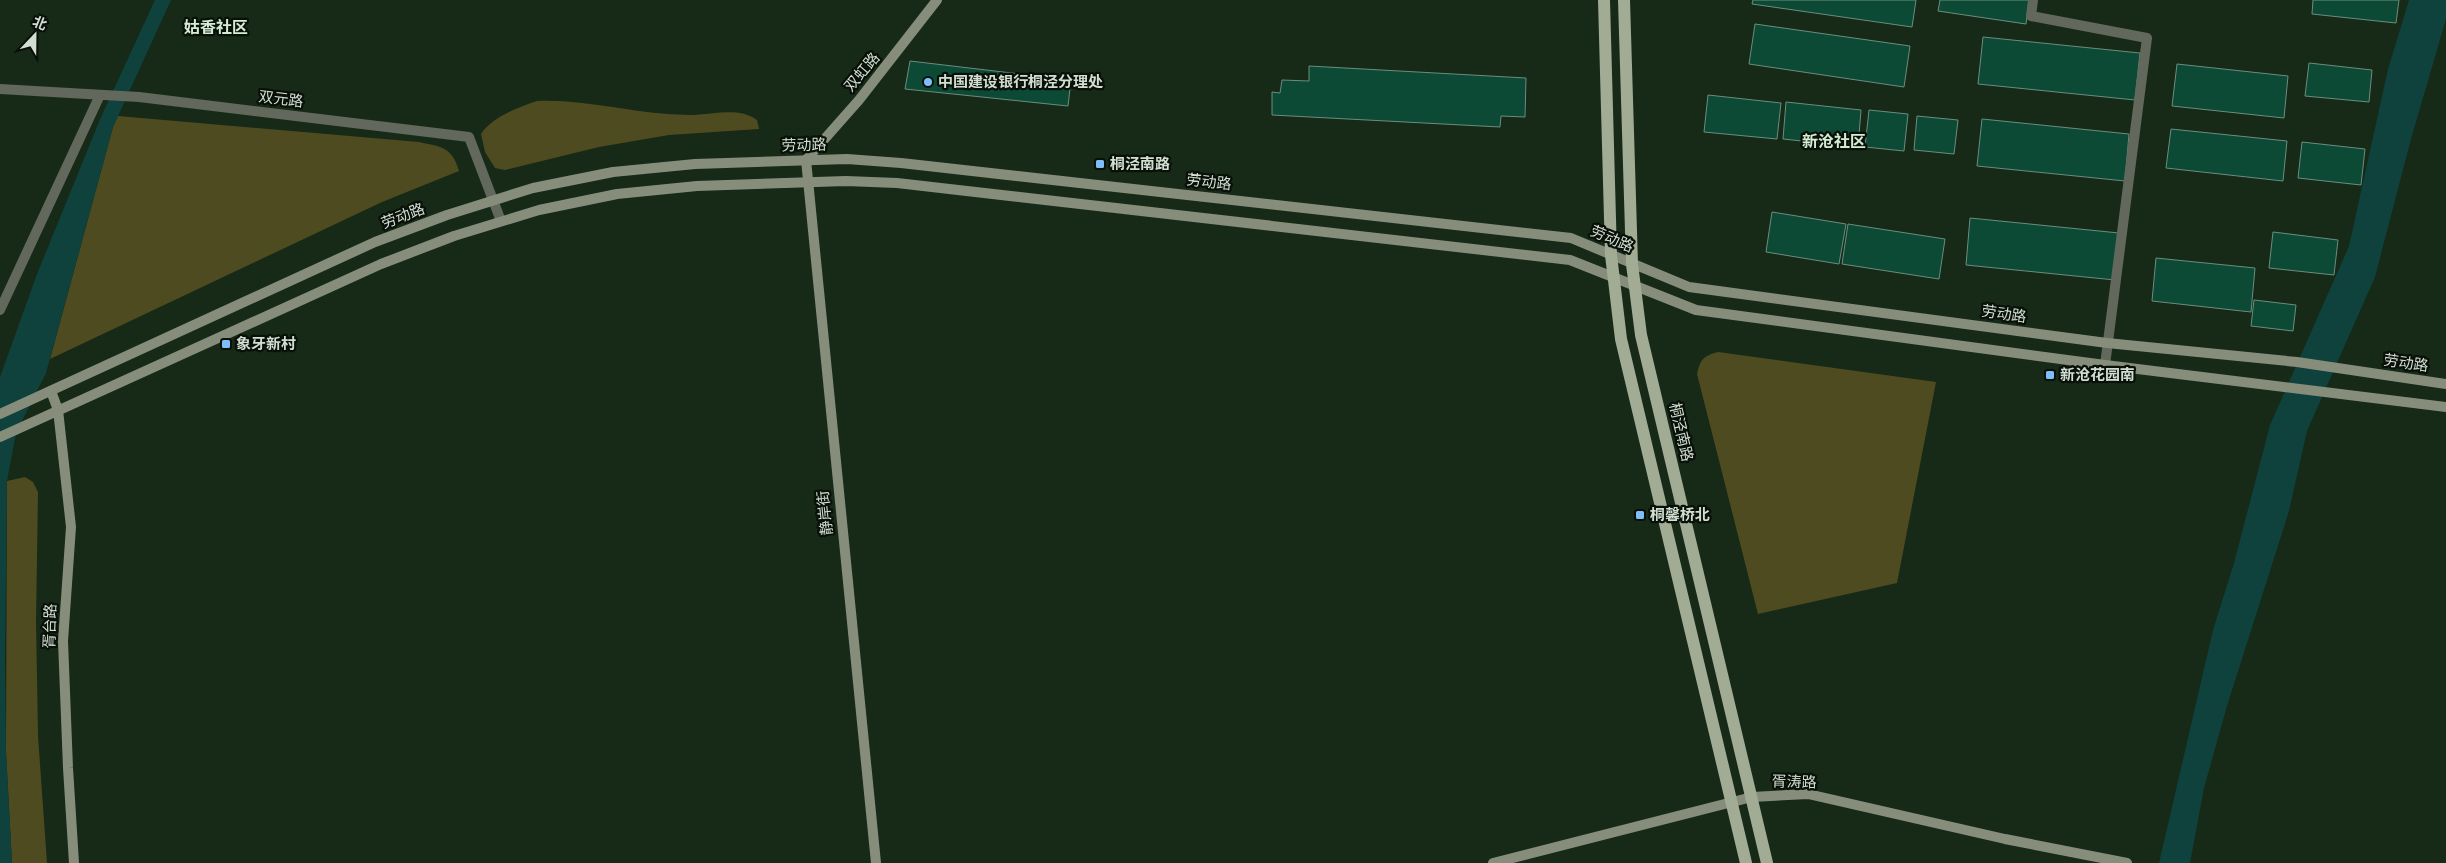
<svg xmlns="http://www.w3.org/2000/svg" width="2446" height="863" font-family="'Zilla Slab','Noto Sans SC',serif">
	<rect width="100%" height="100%" fill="#162a17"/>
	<g fill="#4f4b21">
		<path d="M 537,101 C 590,99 641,116 694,115 C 714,114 740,107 757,120 L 759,129 L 669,135 L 599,147 L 505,170 L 495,168 L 485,152 L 481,134 C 492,117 519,107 537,101 Z"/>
		<path d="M 118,116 L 419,142 C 442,147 452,147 459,171 L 382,202 L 50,359 L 113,127 Z"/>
		<path d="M 1718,352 L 1936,382 L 1897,583 L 1758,614 L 1697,374 C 1700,360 1703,356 1718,352 Z"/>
		<path d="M 25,477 L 33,482 L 38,492 L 36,621 L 38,736 L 47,863 L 12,863 L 6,752 L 7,481 Z"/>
	</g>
	<g fill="#0f413d">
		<path d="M 155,0 L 171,0 L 113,127 L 46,373 L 16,433 L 7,481 L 5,662 L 6,752 L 12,863 L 0,863 L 0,377 L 37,274 L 101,117 Z"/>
		<path d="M 2409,0 L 2446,0 L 2446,19 L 2411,139 L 2375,277 L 2307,431 L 2289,511 L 2227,706 L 2204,788 L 2190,863 L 2159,863 L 2213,630 L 2234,563 L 2270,425 L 2349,246 L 2388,69 Z"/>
	</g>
	<g fill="#0c4a36" stroke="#6c8d7e">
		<path d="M 1753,0 L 1916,0 L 1912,27 L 1752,4 Z"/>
		<path d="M 1940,0 L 2029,0 L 2026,24 L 1938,11 Z"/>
		<path d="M 2313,0 L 2399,0 L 2396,23 L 2312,14 Z"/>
		<path d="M 1755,24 L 1910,46 L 1904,87 L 1749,64 Z"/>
		<path d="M 1983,37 L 2140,53 L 2135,100 L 1978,84 Z"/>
		<path d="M 910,61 L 1071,80 L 1068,106 L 905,89 Z"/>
		<path d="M 2309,63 L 2372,70 L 2369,102 L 2305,96 Z"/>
		<path d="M 2177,64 L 2288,76 L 2284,118 L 2172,106 Z"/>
		<path d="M 1309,66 L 1526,78 L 1525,117 L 1501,116 L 1500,127 L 1272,115 L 1272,92 L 1280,93 L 1282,80 L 1309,81 Z"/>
		<path d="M 1708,95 L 1781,103 L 1777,139 L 1704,132 Z"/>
		<path d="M 1786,102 L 1861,110 L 1858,147 L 1783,139 Z"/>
		<path d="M 1869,110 L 1908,114 L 1904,151 L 1865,147 Z"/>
		<path d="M 1917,116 L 1958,120 L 1954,154 L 1914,150 Z"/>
		<path d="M 1982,119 L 2129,134 L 2125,181 L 1977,166 Z"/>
		<path d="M 2171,129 L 2287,141 L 2283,181 L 2166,168 Z"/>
		<path d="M 2302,142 L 2365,149 L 2361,185 L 2298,178 Z"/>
		<path d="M 1772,212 L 1846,224 L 1839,264 L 1766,252 Z"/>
		<path d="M 1970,218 L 2119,233 L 2115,280 L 1966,265 Z"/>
		<path d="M 1848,224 L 1945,239 L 1939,279 L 1842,264 Z"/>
		<path d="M 2273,232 L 2338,240 L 2334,275 L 2269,268 Z"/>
		<path d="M 2156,258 L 2255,268 L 2251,312 L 2152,301 Z"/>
		<path d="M 2254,300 L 2296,305 L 2293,331 L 2251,326 Z"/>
	</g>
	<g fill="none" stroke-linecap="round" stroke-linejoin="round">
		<g stroke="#63685c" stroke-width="10">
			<path d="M 2033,0 L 2031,16 L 2147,38 L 2105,365"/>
			<path d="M 0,89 L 139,97 L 469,137 L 501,221"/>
			<path d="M 0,310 L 100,95"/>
		</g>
		<g stroke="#868e7b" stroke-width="10">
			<path d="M 51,391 L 58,410 L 71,527 L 63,641 L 68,768 L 74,863"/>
			<path d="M 0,414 L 375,242 L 447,215 L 533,188 L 613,172 L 695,164 L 847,159 L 901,163 L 1571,238 L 1689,287 L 2107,343 L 2297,362 L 2446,384"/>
			<path d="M 0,437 L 381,264 L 454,236 L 539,210 L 617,194 L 697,186 L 846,181 L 897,183 L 1570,260 L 1696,310 L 2105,365 L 2446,407"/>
			<path d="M 876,863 L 806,160 L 859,100 L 937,0"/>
			<path d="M 1493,863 L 1752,797 L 1808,794 L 2005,839 L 2127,863"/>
		</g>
		<g stroke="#a2ab93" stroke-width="12">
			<path d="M 1604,0 L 1611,255 L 1621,339 L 1746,863"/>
			<path d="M 1624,0 L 1632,264 L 1641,335 L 1767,863"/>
		</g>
	</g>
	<g fill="#7ebdf9" stroke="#081008" stroke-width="2">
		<circle cx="928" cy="82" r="5"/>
		<rect x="1095" y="159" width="10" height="10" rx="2.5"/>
		<rect x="221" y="339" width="10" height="10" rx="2.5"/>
		<rect x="2045" y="370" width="10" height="10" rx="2.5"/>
		<rect x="1635" y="510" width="10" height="10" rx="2.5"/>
	</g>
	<g text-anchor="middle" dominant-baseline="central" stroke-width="4.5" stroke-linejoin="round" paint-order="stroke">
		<g font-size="15" fill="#d2ded2" stroke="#081008">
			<text transform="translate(862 72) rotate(-50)">双虹路</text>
			<text transform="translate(281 99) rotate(7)">双元路</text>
			<text transform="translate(804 145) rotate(-1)">劳动路</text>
			<text transform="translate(1209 182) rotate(6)">劳动路</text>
			<text transform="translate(403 216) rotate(-21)">劳动路</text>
			<text transform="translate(1612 239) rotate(23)">劳动路</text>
			<text transform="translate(2004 314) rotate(8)">劳动路</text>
			<text transform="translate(2406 363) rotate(8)">劳动路</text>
			<text transform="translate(1681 432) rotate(77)">桐泾南路</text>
			<text transform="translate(825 513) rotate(-96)">静岸街</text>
			<text transform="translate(50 626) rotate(-88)">胥台路</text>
			<text transform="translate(1794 782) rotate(1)">胥涛路</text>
		</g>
		<g font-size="15" font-weight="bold" fill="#d2ded2" stroke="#081008" text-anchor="start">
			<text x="938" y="82">中国建设银行桐泾分理处</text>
			<text x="1110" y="164">桐泾南路</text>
			<text x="236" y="344">象牙新村</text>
			<text x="2060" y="375">新沧花园南</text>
			<text x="1650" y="515">桐馨桥北</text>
		</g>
		<g font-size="16" font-weight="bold" fill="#d3ecd3" stroke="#081008">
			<text x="216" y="27">姑香社区</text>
			<text x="1834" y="141">新沧社区</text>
		</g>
	</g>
	<g transform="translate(35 35) rotate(22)" stroke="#081008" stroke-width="4" paint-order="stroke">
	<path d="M0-4L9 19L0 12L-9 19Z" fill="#d2ded2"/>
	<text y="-8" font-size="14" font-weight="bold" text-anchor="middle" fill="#d2ded2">北</text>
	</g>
</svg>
